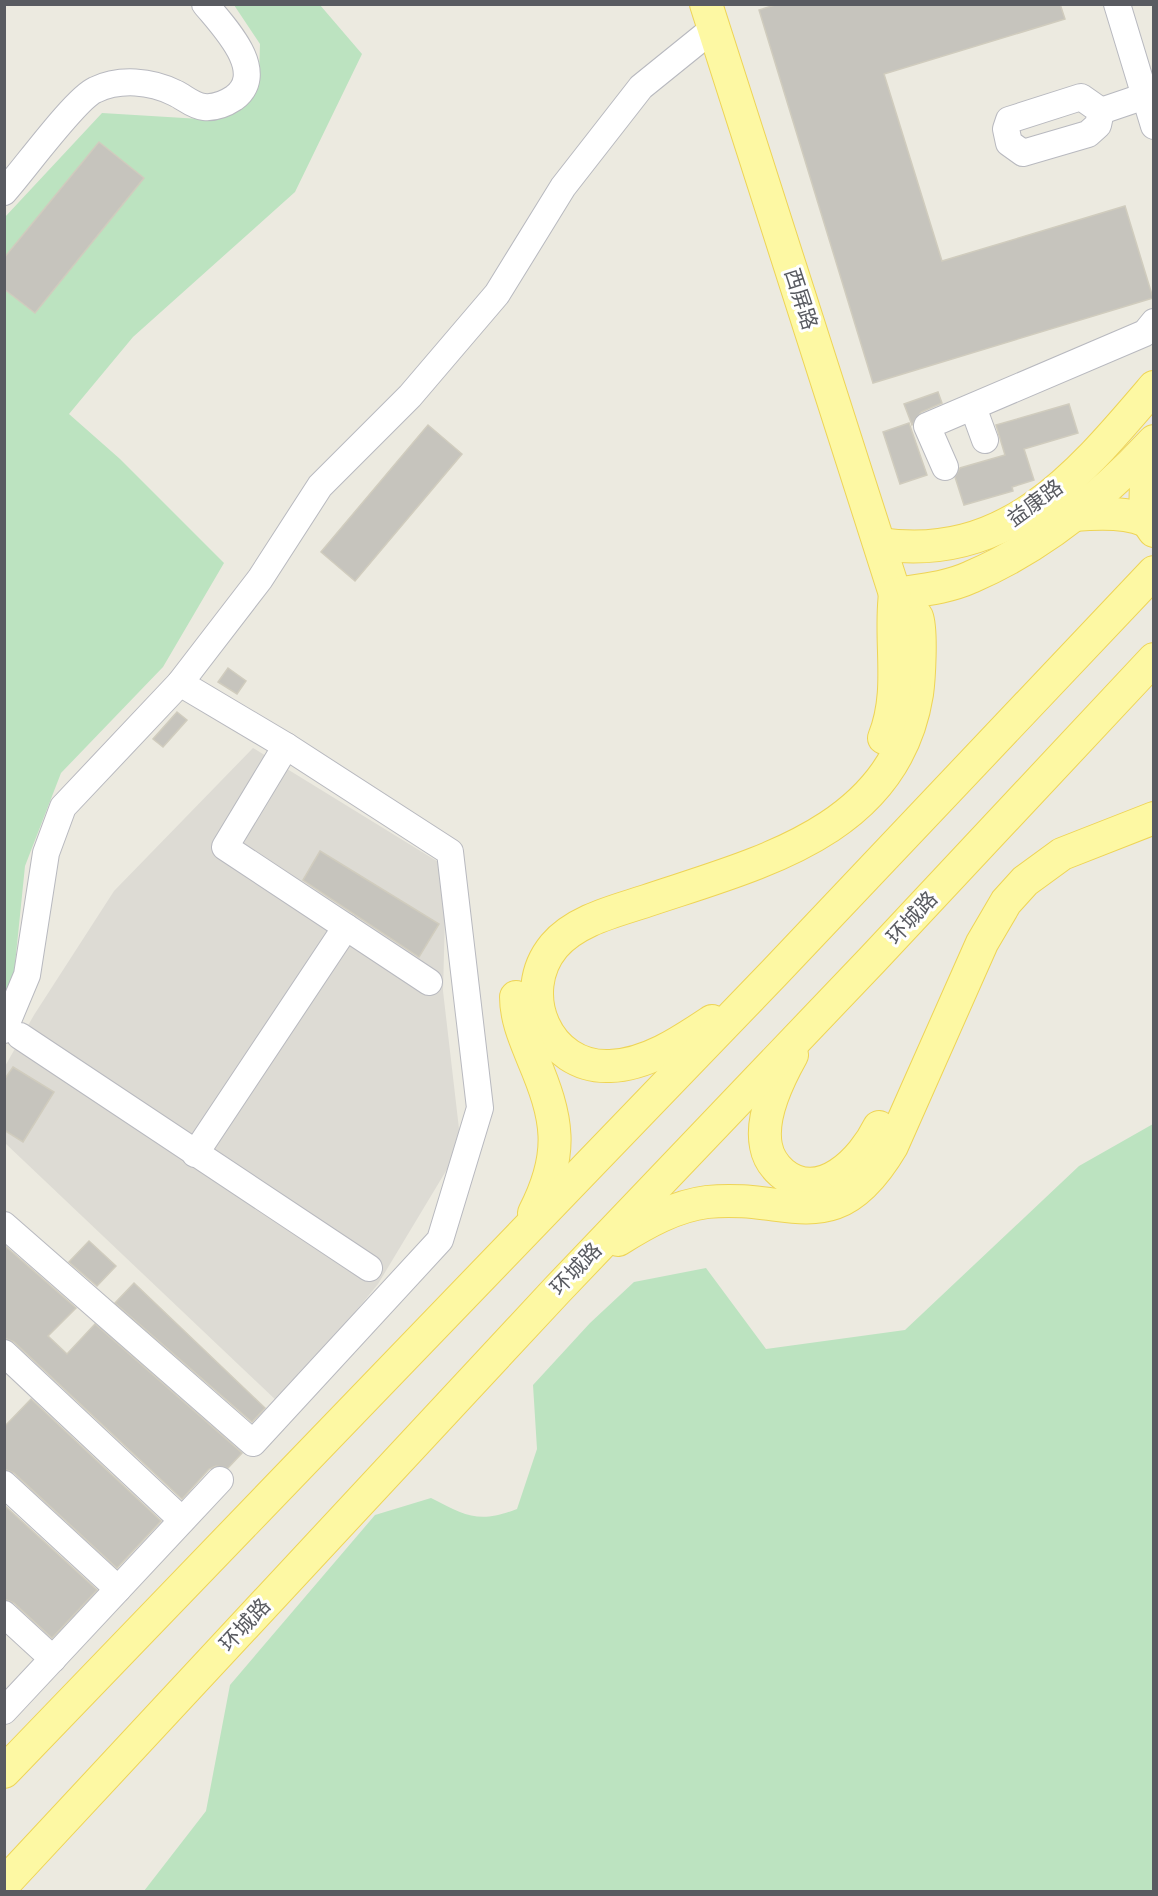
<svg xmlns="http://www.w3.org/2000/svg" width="1158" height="1896" font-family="Roboto,'Noto Sans SC',sans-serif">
	<rect width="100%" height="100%" fill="#eceae0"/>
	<path fill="#dddbd4" d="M 253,748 L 440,863 L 445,915 L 443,991 L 461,1146 L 378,1284 L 280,1404 L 5,1143 L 4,1068 L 34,1015 L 114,891 Z"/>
	<g fill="#bce3c0">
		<path d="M 234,5 L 320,5 L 362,54 L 295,192 L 133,337 L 69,414 L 120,459 L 224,563 L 163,667 L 61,773 L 25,866 L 13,984 L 5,995 L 5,217 L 102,113 L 217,120 L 239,108 L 259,76 L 260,44 Z"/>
		<path d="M 1153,1124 L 1153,1891 L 144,1891 L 206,1811 L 230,1685 L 375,1515 L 431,1498 C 466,1516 479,1524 517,1509 L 537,1449 L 533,1385 L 590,1323 L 634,1282 L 706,1268 L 766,1349 L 905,1330 L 1079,1166 Z"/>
	</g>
	<g fill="#c6c4bd" stroke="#d0ccbe" stroke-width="1.5">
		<path d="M 778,4 L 1060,4 L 1065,19 L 884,74 L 942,261 L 1125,206 L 1153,298 L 873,383 L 759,10 Z"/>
		<path d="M 99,142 L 144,178 L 35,313 L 4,289 L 4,258 Z"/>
		<path d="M 938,392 L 942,403 L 921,412 L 912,425 L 904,404 Z"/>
		<path d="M 1069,404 L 1078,433 L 1024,449 L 1034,480 L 1012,487 L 1013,491 L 964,505 L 955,477 L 960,468 L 1005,455 L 996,425 Z"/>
		<path d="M 909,423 L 927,475 L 900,484 L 883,432 Z"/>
		<path d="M 428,425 L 462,454 L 355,581 L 321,552 Z"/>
		<path d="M 228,668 L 246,681 L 237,694 L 218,682 Z"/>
		<path d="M 177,712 L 187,720 L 163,747 L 153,739 Z"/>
		<path d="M 320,851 L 439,924 L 419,957 L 303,880 Z"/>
		<path d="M 13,1067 L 54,1092 L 23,1142 L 4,1130 L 4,1080 Z"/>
		<path d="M 89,1241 L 116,1266 L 97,1286 L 69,1262 Z"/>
		<path d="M 4,1245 L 76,1308 L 48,1336 L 67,1354 L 95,1324 L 242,1453 L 228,1468 L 216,1466 L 209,1469 L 182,1499 L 14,1342 L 4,1338 Z"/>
		<path d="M 134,1283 L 265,1408 L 252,1422 L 115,1303 Z"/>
		<path d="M 31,1399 L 161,1521 L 117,1568 L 14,1473 L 4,1469 L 4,1427 Z"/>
		<path d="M 4,1505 L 97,1590 L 52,1638 L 14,1603 L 4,1599 Z"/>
	</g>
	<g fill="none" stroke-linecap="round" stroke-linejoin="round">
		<defs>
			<g id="minor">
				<path d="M 1117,4 L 1154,126"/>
				<path d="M 1081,97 L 1101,111 L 1098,125 L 1088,134 L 1023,153 L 1009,143 L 1006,129 L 1009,120 Z"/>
				<path d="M 1101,111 L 1154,93"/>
				<path d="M 4,192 C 23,171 75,99 95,90 C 120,78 151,81 175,93 C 184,97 193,106 204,107 C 215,108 225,104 234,98 C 269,72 223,26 205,4"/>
				<path d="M 973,407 L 985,440"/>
				<path d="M 945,467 L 927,426 L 1145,333 L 1154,322"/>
				<path d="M 286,746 L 225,847 L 429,982"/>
				<path d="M 4,1030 L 27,975 L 46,853 L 63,807 L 180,683 L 260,579 L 320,486 L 410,396 L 497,294 L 563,187 L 641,87 L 714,28"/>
				<path d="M 20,1036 L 369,1268"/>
				<path d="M 195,1154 L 346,927"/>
				<path d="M 4,1225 L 253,1443 L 440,1240 L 480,1108 L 450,852 L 286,746 L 180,683"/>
				<path d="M 4,1353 L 182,1520"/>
				<path d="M 4,1484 L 118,1589"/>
				<path d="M 4,1614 L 53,1659"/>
				<path d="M 4,1711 L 220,1480"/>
			</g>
			<g id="major">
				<path d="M 706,4 L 895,594 C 901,601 913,609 917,617 C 922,630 919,680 917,694 C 895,832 759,863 646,901 C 616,911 576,920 554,946 C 515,993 547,1069 610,1066 C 647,1065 682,1041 712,1021"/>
				<path d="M 1154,446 L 1146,482 L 1145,518 L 1154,531"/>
				<path d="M 1073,515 C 1098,513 1132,511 1154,525"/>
				<path d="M 880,544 C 1007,563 1079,475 1154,387"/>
				<path d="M 895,594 C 921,590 947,588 971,577 C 1041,547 1102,497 1154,441"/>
				<path d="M 884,738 C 903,691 889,642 895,594"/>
				<path d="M 516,997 C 516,1019 525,1039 533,1059 C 558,1118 565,1153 534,1213"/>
				<path d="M 792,1055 C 778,1080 760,1116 766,1146 C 768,1157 774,1166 782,1173 C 820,1205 863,1160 879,1127"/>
				<path d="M 618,1240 C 645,1223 675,1206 707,1202 C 792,1193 834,1244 892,1146 L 982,943 L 1006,902 L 1025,881 L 1062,854 L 1154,818"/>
				<path d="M 4,1772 L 775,972 L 1154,572"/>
				<path d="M 4,1884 L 557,1290 L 873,959 L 1154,659"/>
			</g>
		</defs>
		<use href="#minor" stroke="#b8b9bf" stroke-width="28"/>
		<use href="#major" stroke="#eed456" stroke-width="34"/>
		<use href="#minor" stroke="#fff" stroke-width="26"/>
		<use href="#major" stroke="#fdf8a3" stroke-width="32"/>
	</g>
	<g text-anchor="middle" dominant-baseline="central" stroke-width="6" stroke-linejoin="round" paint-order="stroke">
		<g font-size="21" fill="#595b61" stroke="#fff">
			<text transform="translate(801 299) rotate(72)">西屏路</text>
			<text transform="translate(1035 503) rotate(-36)">益康路</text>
			<text transform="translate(912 918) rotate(-47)">环城路</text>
			<text transform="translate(576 1269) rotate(-46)">环城路</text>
			<text transform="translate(245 1625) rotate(-47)">环城路</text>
		</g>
	</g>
	<rect width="1158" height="1896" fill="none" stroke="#595b61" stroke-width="12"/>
</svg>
